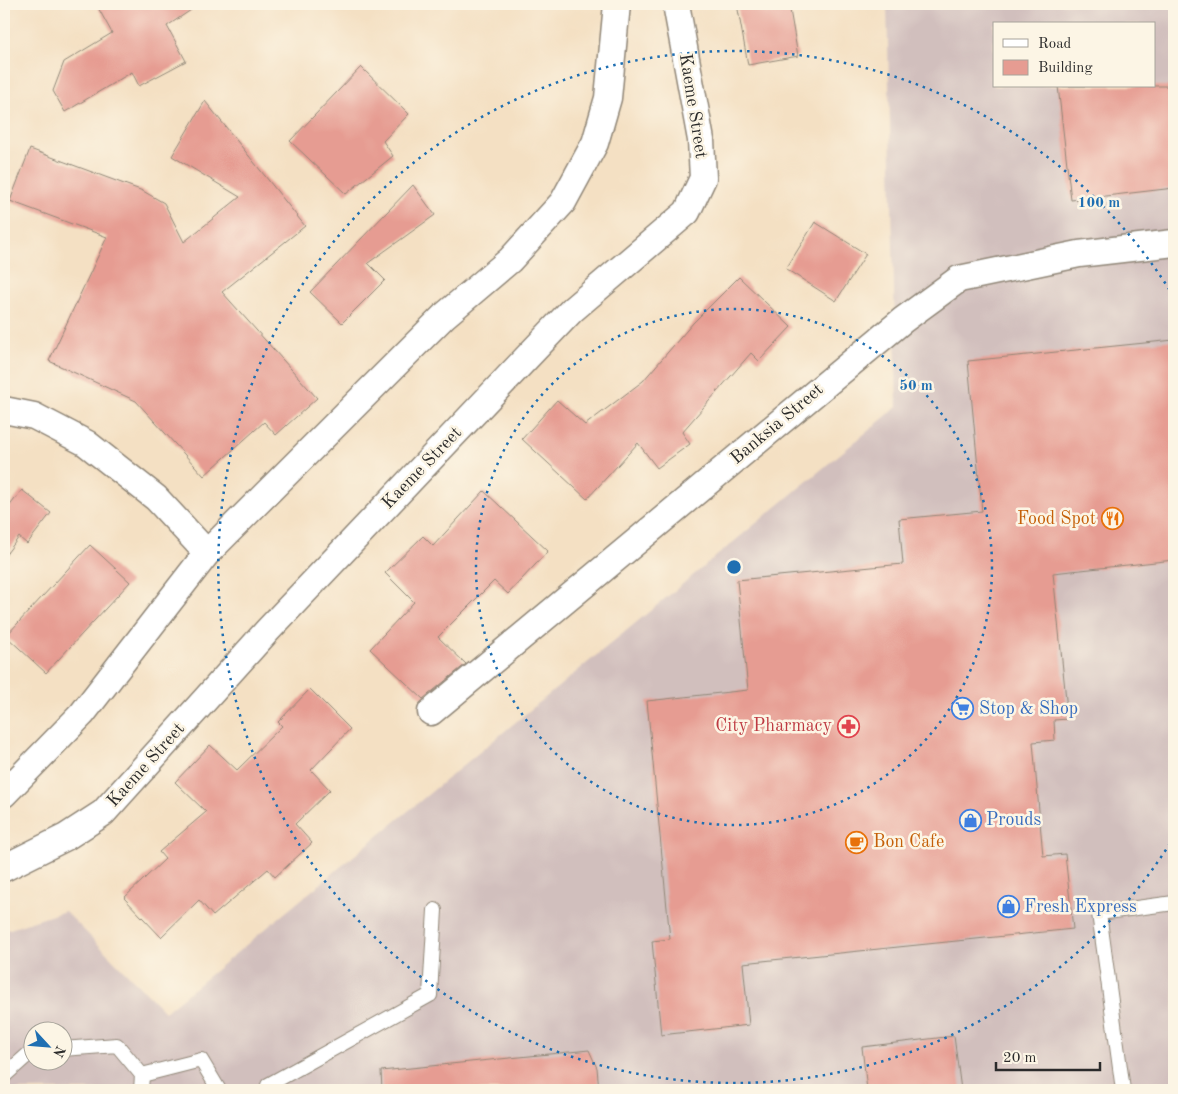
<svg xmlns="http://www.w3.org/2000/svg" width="1178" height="1094" font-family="'Old Standard TT',serif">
	<rect width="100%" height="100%" fill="#fcf5e5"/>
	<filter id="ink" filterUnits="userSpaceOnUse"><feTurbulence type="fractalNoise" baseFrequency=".02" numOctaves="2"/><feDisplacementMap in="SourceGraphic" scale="10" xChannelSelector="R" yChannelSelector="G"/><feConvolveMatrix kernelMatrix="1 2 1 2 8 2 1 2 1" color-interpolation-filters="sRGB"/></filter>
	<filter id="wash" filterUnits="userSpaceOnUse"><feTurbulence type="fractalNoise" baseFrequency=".0096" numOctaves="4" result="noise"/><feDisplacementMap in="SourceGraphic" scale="20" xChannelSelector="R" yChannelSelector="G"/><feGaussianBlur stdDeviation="1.12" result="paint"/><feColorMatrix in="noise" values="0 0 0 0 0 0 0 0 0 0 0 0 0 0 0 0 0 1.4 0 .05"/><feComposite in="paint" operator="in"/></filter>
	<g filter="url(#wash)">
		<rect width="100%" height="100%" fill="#f4e0c3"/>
		<path fill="#d1bfbd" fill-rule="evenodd" d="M 887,4 L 1174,4 L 1174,1090 L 4,1090 L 4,931 L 65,911 L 165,1012 L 897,407 ZM 994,24 L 1154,24 L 1154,86 L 994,86 ZM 32,1032 L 62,1032 L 62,1062 L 32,1062 Z"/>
		<g id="blocks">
			<g fill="#e69c92">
				<path d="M 96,4 L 200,4 L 167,26 L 186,61 L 139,86 L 132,72 L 65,112 L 53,91 L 64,62 L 112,33 Z"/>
				<path d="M 737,4 L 789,4 L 798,56 L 748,65 Z"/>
				<path d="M 361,67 L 409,114 L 383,141 L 393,156 L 346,194 L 290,141 Z"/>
				<path d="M 1058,86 L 1174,86 L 1174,188 L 1071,200 Z"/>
				<path d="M 205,101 L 305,226 L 222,292 L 317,398 L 276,435 L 264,422 L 204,476 L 136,401 L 49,361 L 107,237 L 10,201 L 30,149 L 143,191 L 164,203 L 184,242 L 240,197 L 172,156 Z"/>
				<path d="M 413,185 L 435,215 L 368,263 L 385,280 L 342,323 L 310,292 Z"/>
				<path d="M 815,222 L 866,254 L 836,301 L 786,269 Z"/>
				<path d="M 739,277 L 791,327 L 759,361 L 751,353 L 682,432 L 690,444 L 657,468 L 638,443 L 587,499 L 522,439 L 557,400 L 585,425 L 643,381 L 693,323 Z"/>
				<path d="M 1174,340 L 1174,560 L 1053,573 L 1068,719 L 1054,720 L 1055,740 L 1033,742 L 1043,856 L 1065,854 L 1073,929 L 743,963 L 749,1025 L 661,1035 L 652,941 L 670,939 L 647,701 L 748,690 L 737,580 L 903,564 L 899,519 L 982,511 L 968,361 Z"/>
				<path d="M 22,490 L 51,513 L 27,544 L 19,537 L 4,557 L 4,513 Z"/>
				<path d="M 484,491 L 548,551 L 508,594 L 494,581 L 438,637 L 466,664 L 423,699 L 370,649 L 414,602 L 385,573 L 423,536 L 433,546 Z"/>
				<path d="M 90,545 L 130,582 L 46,673 L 6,636 Z"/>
				<path d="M 310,689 L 350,729 L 311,770 L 330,790 L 295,824 L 312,843 L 275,877 L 268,869 L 213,916 L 199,900 L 161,937 L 124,898 L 165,859 L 159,852 L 206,812 L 175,782 L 210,745 L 237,770 L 282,726 L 278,722 Z"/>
				<path d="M 954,1036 L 961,1090 L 867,1090 L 862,1047 Z"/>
				<path d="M 589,1050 L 597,1068 L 599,1090 L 382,1090 L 381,1071 Z"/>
			</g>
		</g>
	</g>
	<g filter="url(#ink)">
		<use href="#blocks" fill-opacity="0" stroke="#908677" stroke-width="1"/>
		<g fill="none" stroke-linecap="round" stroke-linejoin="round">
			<defs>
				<g id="lane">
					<path d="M 62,1049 L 117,1045 L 142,1075 L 141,1090"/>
					<path d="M 142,1075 L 201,1060 L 219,1090"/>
					<path d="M 4,1076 L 32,1051"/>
					<path d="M 267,1090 L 268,1085 L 430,995 L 435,910"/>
					<path d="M 1123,1090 L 1099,913 L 1174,903"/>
				</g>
				<g id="street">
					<path d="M 4,410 L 34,416 L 86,443 L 156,498 L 207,553"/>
					<path d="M 431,712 L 903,320 L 959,279 L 1079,254 L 1174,243"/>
					<path d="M 4,794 L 82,714 L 207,553 L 444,316 L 510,260 L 563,202 L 595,143 L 608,98 L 617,4"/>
					<path d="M 4,868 L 66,837 L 103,813 L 268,630 L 572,310 L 687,212 L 703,178 L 701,140 L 676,4"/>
				</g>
			</defs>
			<use href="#lane" stroke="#908677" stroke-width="16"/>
			<use href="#street" stroke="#908677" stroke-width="29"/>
			<use href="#lane" stroke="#fff" stroke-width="14"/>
			<use href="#street" stroke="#fff" stroke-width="26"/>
		</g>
	</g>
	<g fill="none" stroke="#1f6fb2" stroke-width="2.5" stroke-dasharray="2.5 5">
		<circle cx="734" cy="567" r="258"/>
		<path d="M1174 837A516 516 0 1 1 1174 297"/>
	</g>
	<defs>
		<symbol id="restaurant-ring" viewBox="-11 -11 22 22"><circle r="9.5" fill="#fcf5e5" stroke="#e8710a" stroke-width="1.5"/><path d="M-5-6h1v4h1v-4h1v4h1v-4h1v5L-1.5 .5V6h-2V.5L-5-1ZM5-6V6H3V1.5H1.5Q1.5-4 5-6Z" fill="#e8710a"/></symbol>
		<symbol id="supermarket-ring" viewBox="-11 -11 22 22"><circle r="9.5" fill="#fcf5e5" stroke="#3f7fe0" stroke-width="1.5"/><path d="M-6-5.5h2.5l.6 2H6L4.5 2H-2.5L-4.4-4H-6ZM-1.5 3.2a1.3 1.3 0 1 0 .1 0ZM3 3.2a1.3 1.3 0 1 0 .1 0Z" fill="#3f7fe0"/></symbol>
		<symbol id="pharmacy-ring" viewBox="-11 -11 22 22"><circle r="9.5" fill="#fcf5e5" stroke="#e0444e" stroke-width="1.5"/><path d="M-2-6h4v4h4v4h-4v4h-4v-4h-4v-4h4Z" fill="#e0444e"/></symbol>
		<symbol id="shop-ring" viewBox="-11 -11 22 22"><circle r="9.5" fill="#fcf5e5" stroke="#3f7fe0" stroke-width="1.5"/><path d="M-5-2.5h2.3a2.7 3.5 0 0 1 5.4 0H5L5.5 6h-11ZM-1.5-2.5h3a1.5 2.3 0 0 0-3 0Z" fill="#3f7fe0"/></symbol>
		<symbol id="cafe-ring" viewBox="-11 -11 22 22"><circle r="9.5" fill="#fcf5e5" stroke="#e8710a" stroke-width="1.5"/><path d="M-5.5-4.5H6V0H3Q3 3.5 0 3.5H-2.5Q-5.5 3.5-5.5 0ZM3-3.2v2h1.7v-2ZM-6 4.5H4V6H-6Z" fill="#e8710a"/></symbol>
	</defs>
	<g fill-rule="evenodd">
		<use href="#restaurant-ring" x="1100" y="506" width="25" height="25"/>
		<use href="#supermarket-ring" x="950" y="696" width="25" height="25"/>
		<use href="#pharmacy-ring" x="836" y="714" width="25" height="25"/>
		<use href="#shop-ring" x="958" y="808" width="25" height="25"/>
		<use href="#cafe-ring" x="844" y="830" width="25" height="25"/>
		<use href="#shop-ring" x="996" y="894" width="25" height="25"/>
	</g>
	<g text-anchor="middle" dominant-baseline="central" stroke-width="5" stroke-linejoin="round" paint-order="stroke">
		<g font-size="18" fill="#2b2b2b" stroke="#fcf5e5">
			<text transform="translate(693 106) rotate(81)">Kaeme Street</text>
			<text transform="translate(777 424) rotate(-40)">Banksia Street</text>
			<text transform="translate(422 468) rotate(-46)">Kaeme Street</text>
			<text transform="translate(146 765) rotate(-48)">Kaeme Street</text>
		</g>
		<g font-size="18" fill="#c56008" stroke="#fcf5e5" text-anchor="end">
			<text x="1096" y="519">Food Spot</text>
			<text x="873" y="842" text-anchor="start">Bon Cafe</text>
		</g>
		<g font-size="18" fill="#366cbe" stroke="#fcf5e5" text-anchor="start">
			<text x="979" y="709">Stop &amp; Shop</text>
			<text x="986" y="820">Prouds</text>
			<text x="1024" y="907">Fresh Express</text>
		</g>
		<g font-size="18" fill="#be3a42" stroke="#fcf5e5" text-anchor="end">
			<text x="832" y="726">City Pharmacy</text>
		</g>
	</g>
	<circle cx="734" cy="567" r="8" fill="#1f6fb2" stroke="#fcf5e5" stroke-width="2.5"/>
	<g font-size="15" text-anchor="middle" font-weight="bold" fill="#1f6fb2" stroke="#fcf5e5" stroke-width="5" stroke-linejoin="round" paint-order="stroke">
		<text x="1099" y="207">100 m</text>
		<text x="916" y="390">50 m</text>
	</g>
	<rect width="1178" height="1094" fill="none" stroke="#fcf5e5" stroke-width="20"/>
	<rect x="993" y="22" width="162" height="65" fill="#fcf5e5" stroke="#a8a49b"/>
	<rect x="1003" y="39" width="25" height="8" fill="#ffffff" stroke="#a8a49b"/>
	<text x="1038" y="48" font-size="15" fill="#2b2b2b">Road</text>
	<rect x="1003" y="60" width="25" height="15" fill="#e69c92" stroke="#a8a49b"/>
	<text x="1038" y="72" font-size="15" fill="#2b2b2b">Building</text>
	<g transform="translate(48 1046) rotate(116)"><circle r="24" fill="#fcf5e5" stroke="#a8a49b"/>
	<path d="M0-4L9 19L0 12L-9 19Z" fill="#1f6fb2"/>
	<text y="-8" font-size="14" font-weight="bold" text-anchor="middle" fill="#2b2b2b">N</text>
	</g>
	<path d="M996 1062v8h104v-8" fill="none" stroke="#2b2b2b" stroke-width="2.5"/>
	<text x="1003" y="1062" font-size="15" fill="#2b2b2b" stroke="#fcf5e5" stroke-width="4" paint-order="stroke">20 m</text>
</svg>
